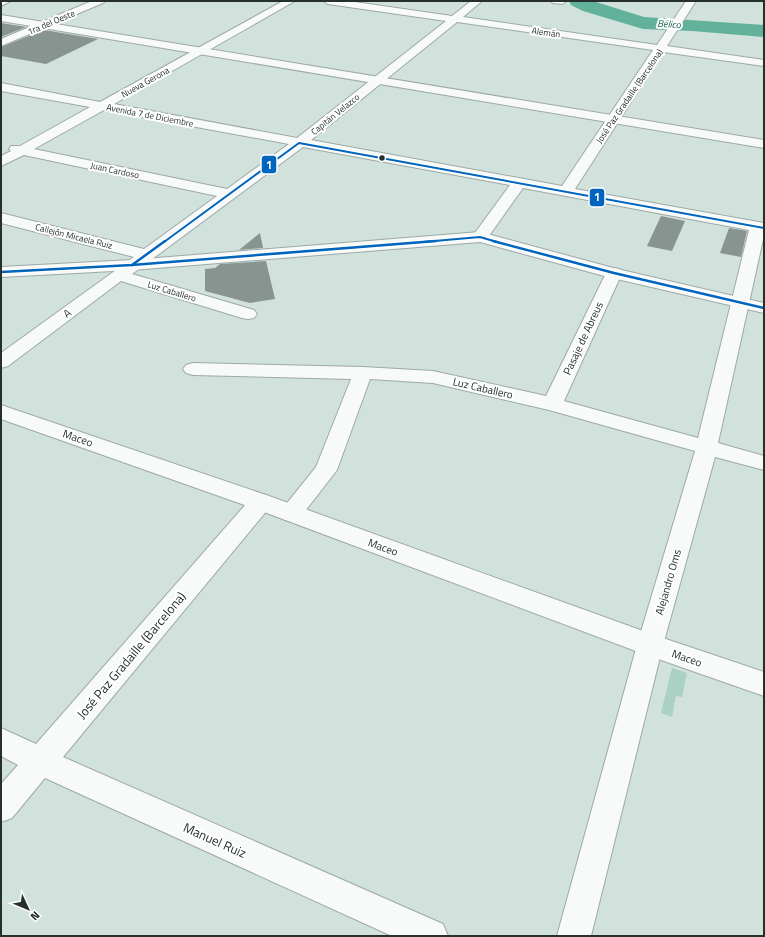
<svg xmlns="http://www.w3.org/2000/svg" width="765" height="937" font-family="'Titillium Web',sans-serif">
	<rect width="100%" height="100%" fill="#d1e1db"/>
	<path fill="#abd1c3" d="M 672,668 L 687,673 L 682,697 L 676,696 L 672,717 L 661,713 Z"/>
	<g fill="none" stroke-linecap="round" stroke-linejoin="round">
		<path fill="#62b29b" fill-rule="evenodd" d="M 569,1 L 593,1 L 644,17 L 764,25 L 764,37 L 692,31 L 643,29 L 583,11 L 571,5 Z"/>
	</g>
	<g fill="#889490">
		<path d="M 1,23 L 26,27 L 1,37 Z"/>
		<path d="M 44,30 L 98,39 L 46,64 L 1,56 L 1,47 Z"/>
		<path d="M 661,216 L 685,221 L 672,251 L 647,246 Z"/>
		<path d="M 729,228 L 747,231 L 741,257 L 720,253 Z"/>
		<path d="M 260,233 L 263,248 L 239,250 Z"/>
		<path d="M 266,261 L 275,299 L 250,303 L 205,291 L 205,269 L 215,268 L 220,264 Z"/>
	</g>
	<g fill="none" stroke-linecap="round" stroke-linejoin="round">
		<defs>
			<g id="minor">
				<path d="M 1,1 L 11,1 L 1,6 Z"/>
				<path d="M 92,1 L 105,1 L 103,3 L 1,46 L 1,39 Z"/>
				<path d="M 283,1 L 295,1 L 114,104 L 297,138 L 446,21 L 328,4 L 323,1 L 348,1 L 452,16 L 471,1 L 482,1 L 463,17 L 657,45 L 686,1 L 696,1 L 667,46 L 764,60 L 764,66 L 663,52 L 575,189 L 764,223 L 764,235 L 718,443 L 764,456 L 764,470 L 715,457 L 663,645 L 591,936 L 557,936 L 637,645 L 695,451 L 549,410 L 433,383 L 370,379 L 337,470 L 299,519 L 291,521 L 283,519 L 279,513 L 316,467 L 351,379 L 193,375 L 186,373 L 183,369 L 186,365 L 193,363 L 363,367 L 433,371 L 546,396 L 606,273 L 608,269 L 614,268 L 620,269 L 622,273 L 564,401 L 698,438 L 749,230 L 523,188 L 486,240 L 480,242 L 474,240 L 472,237 L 510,185 L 303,147 L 132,274 L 254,310 L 257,314 L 254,318 L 248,319 L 242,318 L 121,281 L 8,366 L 1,368 L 1,353 L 134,257 L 1,223 L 1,213 L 144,249 L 217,196 L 24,155 L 1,166 L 1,156 L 11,151 L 9,149 L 11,146 L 20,146 L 90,107 L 1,91 L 1,83 L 100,102 ZM 457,22 L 653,50 L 562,186 L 311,140 ZM 104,110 L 289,144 L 227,189 L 34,149 Z"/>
				<path d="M 551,1 L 567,1 L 562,4 L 553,3 Z"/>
				<path d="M 261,494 L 269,496 L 272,502 L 269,508 L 63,757 L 443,924 L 448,936 L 392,936 L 45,778 L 12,818 L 1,822 L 1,784 L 18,765 L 1,756 L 1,728 L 36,744 L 253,496 Z"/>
			</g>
			<g id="major">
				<path d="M 1,15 L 764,140 L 764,148 L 1,21 Z"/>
				<path d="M 480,232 L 617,269 L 764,303 L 764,313 L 608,277 L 480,242 L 132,270 L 1,277 L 1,267 L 132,260 Z"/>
				<path d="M 1,405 L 269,496 L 657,636 L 764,672 L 764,696 L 641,653 L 253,508 L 1,419 Z"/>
			</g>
		</defs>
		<use href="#minor" stroke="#9da9a5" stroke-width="2"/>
		<use href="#major" stroke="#9da9a5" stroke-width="2"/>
		<use href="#minor" fill="#f8fafa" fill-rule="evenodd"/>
		<use href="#major" fill="#f8fafa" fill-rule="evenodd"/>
		<defs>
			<g id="bus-1-far1">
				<path d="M 164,242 L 299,143 L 764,228"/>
				<path d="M 423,242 L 480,237 L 497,242"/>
			</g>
			<g id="bus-1">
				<path d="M 493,241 L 614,273 L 764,308"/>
				<path d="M 132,265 L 165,241"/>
				<path d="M 1,272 L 132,265 L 436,241"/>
			</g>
		</defs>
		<use href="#bus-1-far1" stroke="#fff" stroke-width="4"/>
		<use href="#bus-1" stroke="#fff" stroke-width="5"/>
		<use href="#bus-1-far1" stroke="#0065bd" stroke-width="2"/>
		<use href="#bus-1" stroke="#0065bd" stroke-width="2.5"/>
	</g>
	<circle fill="#25302c" stroke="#fff" stroke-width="1.5" cx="382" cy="158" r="3.5"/>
	<g text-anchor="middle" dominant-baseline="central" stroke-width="4" stroke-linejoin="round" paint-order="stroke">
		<g font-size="9" fill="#25302c" stroke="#fff">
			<text transform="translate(51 22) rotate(-23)">1ra del Oeste</text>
			<text transform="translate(546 32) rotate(8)">Alemán</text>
			<text transform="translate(145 82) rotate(-29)">Nueva Gerona</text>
			<text transform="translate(629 96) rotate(-56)">José Paz Gradaille (Barcelona)</text>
			<text transform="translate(335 114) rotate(-39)">Capitán Velazco</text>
			<text transform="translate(150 115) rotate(11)">Avenida 7 de Diciembre</text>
			<text transform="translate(115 170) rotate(12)">Juan Cardoso</text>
			<text transform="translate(74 236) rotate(14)">Callejón Micaela Ruiz</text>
			<text transform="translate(172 291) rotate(17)">Luz Caballero</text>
		</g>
		<g font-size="10" font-style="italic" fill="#10624d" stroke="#fff">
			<text transform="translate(669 24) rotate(4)">Bélico</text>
		</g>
		<g font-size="11" fill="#25302c" stroke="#fff">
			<text transform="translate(67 313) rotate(-36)">A</text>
			<text transform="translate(583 338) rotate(-65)">Pasaje de Abreus</text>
			<text transform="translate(483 388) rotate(13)">Luz Caballero</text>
			<text transform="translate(78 438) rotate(19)">Maceo</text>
			<text transform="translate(383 547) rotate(20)">Maceo</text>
			<text transform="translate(668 582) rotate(-74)">Alejandro Oms</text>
			<text transform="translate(687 658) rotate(19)">Maceo</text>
		</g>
		<g font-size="13" fill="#25302c" stroke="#fff">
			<text transform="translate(131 655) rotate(-50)">José Paz Gradaille (Barcelona)</text>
			<text transform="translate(215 840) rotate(24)">Manuel Ruiz</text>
		</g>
	</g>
	<g stroke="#fff" stroke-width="1.5">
		<rect x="261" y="155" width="16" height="19" rx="4" fill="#0065bd"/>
		<rect x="589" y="188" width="16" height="19" rx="4" fill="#0065bd"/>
	</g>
	<g font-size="11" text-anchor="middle" font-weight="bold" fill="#fff">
		<text x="269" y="169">1</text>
		<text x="597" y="201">1</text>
	</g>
	<rect width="765" height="937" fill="none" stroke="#25302c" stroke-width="4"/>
	<g transform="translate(28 909) rotate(134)" stroke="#ffffff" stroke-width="3" paint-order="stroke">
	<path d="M0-3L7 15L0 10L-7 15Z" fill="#25302c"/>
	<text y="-6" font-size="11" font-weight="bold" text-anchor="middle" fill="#25302c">N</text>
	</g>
</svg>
